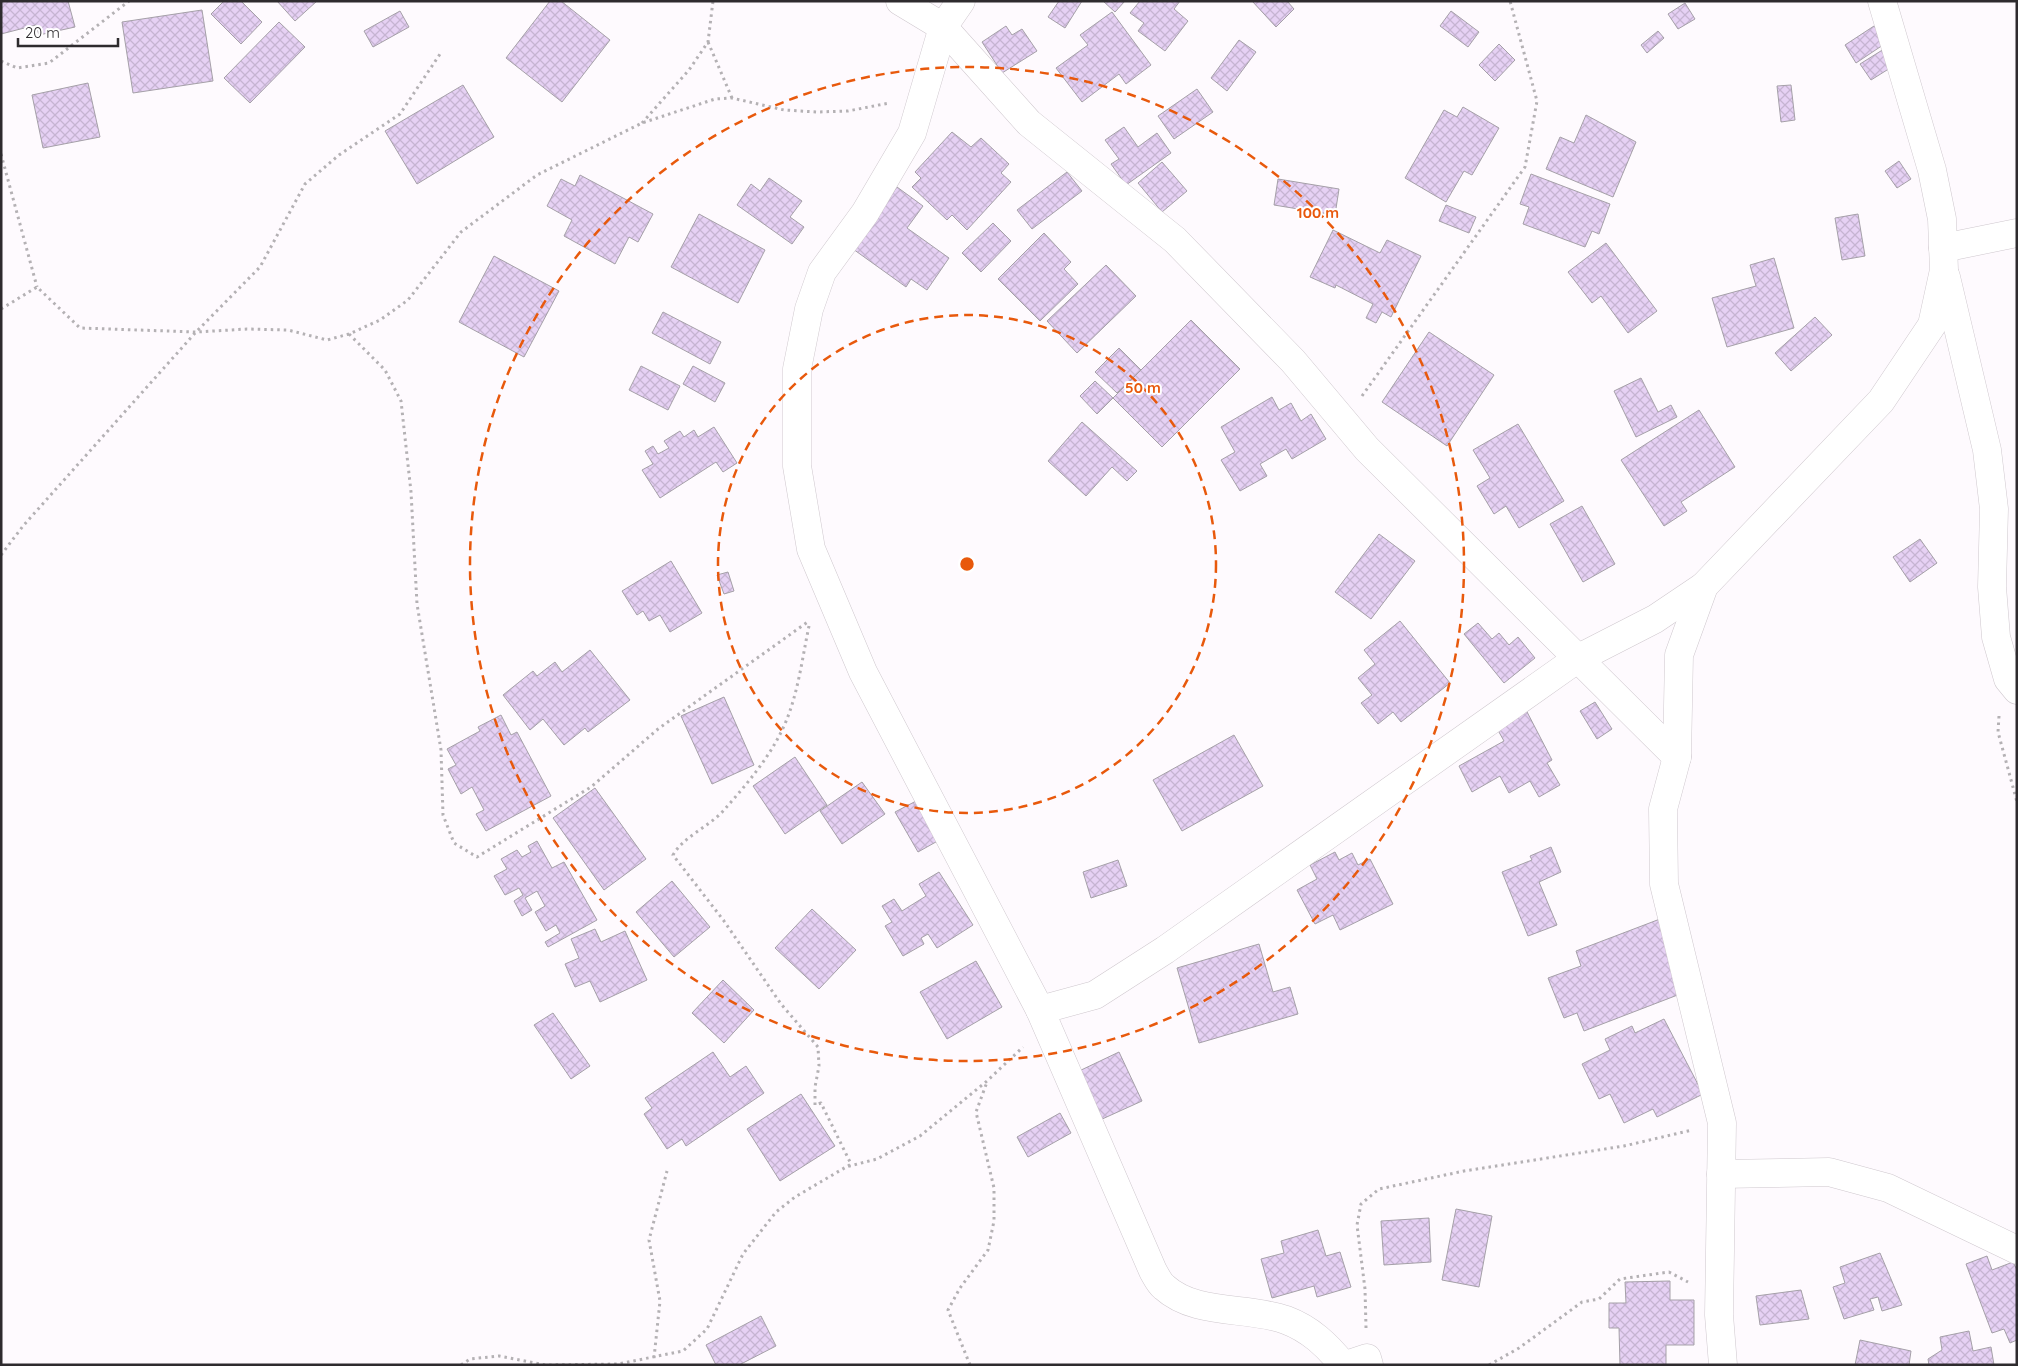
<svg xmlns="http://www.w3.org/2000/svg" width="2018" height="1366" font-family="Quicksand,sans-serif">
	<defs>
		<pattern id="building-cross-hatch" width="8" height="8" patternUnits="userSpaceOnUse" patternTransform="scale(1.25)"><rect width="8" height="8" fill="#e6d1f4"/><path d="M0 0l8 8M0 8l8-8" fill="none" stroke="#c6b4d2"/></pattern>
	</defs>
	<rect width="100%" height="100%" fill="#fefafe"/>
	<g fill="url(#building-cross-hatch)" stroke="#a5a0a8">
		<path d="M 1,1 L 68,1 L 75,27 L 39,35 L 36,25 L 1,34 Z"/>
		<path d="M 224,1 L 241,1 L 262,22 L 241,44 L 211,14 Z"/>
		<path d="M 277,1 L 317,1 L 295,21 Z"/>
		<path d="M 550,1 L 561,1 L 610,40 L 562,102 L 506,58 Z"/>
		<path d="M 1059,1 L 1082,1 L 1065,28 L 1048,17 Z"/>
		<path d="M 1103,1 L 1125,1 L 1115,12 Z"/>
		<path d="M 1140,1 L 1180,1 L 1174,9 L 1188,21 L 1165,51 L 1138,31 L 1144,23 L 1130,13 Z"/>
		<path d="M 1252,1 L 1287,1 L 1294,9 L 1276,27 Z"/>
		<path d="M 1685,3 L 1695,19 L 1678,29 L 1668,14 Z"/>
		<path d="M 202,10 L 213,81 L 133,93 L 122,22 Z"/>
		<path d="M 400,11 L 409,27 L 373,47 L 364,31 Z"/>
		<path d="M 1451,11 L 1479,32 L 1468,47 L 1440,26 Z"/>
		<path d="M 1112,12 L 1151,65 L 1126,84 L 1119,74 L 1082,102 L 1056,68 L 1088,45 L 1080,35 Z"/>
		<path d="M 279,22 L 305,47 L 250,103 L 224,78 Z"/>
		<path d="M 1006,26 L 1012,35 L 1022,29 L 1037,51 L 1002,73 L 982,42 Z"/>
		<path d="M 1874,26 L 1886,43 L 1856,63 L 1845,45 Z"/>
		<path d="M 1658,31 L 1664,38 L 1647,53 L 1641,45 Z"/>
		<path d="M 1239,40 L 1256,52 L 1227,91 L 1211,78 Z"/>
		<path d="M 1499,44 L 1515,60 L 1495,81 L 1479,65 Z"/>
		<path d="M 1884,49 L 1895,65 L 1871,80 L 1860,64 Z"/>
		<path d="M 88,83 L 100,137 L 43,148 L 32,95 Z"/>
		<path d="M 463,85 L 494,137 L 417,184 L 385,131 Z"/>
		<path d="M 1791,85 L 1795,120 L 1781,122 L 1777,86 Z"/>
		<path d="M 1197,89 L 1213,112 L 1174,139 L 1158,116 Z"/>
		<path d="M 1463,107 L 1499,128 L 1472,175 L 1464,171 L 1446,202 L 1405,178 L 1444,110 L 1457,117 Z"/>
		<path d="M 1586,115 L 1636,142 L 1613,197 L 1546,169 L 1560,137 L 1574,143 Z"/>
		<path d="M 1124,127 L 1138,147 L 1157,133 L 1171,153 L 1126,185 L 1111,164 L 1119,159 L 1105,140 Z"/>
		<path d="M 952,132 L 971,147 L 981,138 L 1009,164 L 1001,173 L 1011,182 L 967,230 L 952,215 L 947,220 L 912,187 L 921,178 L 915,172 Z"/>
		<path d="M 1899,161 L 1911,179 L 1897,188 L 1885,171 Z"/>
		<path d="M 1162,162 L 1187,191 L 1162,212 L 1138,183 Z"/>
		<path d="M 1067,172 L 1082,191 L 1032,229 L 1017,210 Z"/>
		<path d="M 1531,174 L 1610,204 L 1599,234 L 1592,231 L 1585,247 L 1523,224 L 1529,207 L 1520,204 Z"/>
		<path d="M 580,175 L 653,214 L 638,242 L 629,237 L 615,264 L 564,236 L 572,220 L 547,206 L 561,179 L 575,186 Z"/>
		<path d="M 769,178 L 802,201 L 790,217 L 804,227 L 792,244 L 737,205 L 751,184 L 760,191 Z"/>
		<path d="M 1278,179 L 1339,189 L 1335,215 L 1274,205 Z"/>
		<path d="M 897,187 L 923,206 L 907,228 L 949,258 L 927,290 L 911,279 L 906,287 L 853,249 Z"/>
		<path d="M 1446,205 L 1476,217 L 1469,233 L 1439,221 Z"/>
		<path d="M 699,214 L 765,250 L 738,303 L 671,267 Z"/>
		<path d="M 1858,214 L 1865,256 L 1842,260 L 1835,218 Z"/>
		<path d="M 993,223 L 1011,241 L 981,272 L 962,253 Z"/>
		<path d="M 1333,230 L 1380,253 L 1387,240 L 1421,256 L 1391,317 L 1382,312 L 1376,323 L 1366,318 L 1373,304 L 1336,285 L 1335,288 L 1310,277 Z"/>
		<path d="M 1044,233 L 1071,262 L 1064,269 L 1078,284 L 1040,321 L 998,279 Z"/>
		<path d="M 1606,243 L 1657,311 L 1628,333 L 1601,296 L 1592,303 L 1568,272 Z"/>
		<path d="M 494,256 L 559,291 L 524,357 L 459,322 Z"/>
		<path d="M 1774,258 L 1794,328 L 1727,347 L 1712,298 L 1756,286 L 1750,265 Z"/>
		<path d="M 1106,265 L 1136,296 L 1077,353 L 1047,321 Z"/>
		<path d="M 663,312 L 721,342 L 710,364 L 652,333 Z"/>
		<path d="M 1815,317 L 1832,335 L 1791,371 L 1775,353 Z"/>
		<path d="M 1191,320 L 1240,369 L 1162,447 L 1113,398 Z"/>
		<path d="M 1429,332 L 1494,375 L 1447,446 L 1382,402 Z"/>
		<path d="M 1119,348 L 1141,370 L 1117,393 L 1095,372 Z"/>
		<path d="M 641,366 L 680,386 L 668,410 L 629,390 Z"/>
		<path d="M 693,366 L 725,383 L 715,402 L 683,384 Z"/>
		<path d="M 1641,378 L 1658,412 L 1671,405 L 1677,417 L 1636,437 L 1614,391 Z"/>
		<path d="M 1095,381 L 1113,398 L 1097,414 L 1080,396 Z"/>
		<path d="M 1272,397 L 1279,410 L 1291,403 L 1301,421 L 1311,414 L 1326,439 L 1292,459 L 1286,449 L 1260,464 L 1267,476 L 1240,491 L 1221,460 L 1235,452 L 1221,427 Z"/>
		<path d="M 1699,410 L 1735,467 L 1681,502 L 1687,511 L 1664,526 L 1621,460 Z"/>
		<path d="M 1082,422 L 1137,471 L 1127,481 L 1112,467 L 1086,496 L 1048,461 Z"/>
		<path d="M 1518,424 L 1564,501 L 1519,528 L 1506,506 L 1494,514 L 1477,486 L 1490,478 L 1473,450 Z"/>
		<path d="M 714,427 L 737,463 L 723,472 L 716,462 L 660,498 L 642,470 L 653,464 L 645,451 L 653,446 L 658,454 L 669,448 L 664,441 L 680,431 L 684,437 L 694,430 L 698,437 Z"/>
		<path d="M 1582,506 L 1615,564 L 1583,582 L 1550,524 Z"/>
		<path d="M 1379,534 L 1415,561 L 1371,619 L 1335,592 Z"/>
		<path d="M 1920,539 L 1937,563 L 1910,582 L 1893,557 Z"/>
		<path d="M 671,561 L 702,613 L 670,632 L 660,615 L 649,621 L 643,611 L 637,615 L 622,591 Z"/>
		<path d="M 728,572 L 734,591 L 724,594 L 717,575 Z"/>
		<path d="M 1400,621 L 1450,683 L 1401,722 L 1393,712 L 1378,724 L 1361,703 L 1372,695 L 1358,678 L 1375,664 L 1364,650 Z"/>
		<path d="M 1478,623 L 1492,639 L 1499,633 L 1509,645 L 1518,637 L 1535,658 L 1504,683 L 1464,634 Z"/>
		<path d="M 590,650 L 630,700 L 588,732 L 585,728 L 564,745 L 543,719 L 530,730 L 503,695 L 533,671 L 537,676 L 555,662 L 562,672 Z"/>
		<path d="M 724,697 L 754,765 L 712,784 L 681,716 Z"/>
		<path d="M 1595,702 L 1612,729 L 1597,739 L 1580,711 Z"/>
		<path d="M 1525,708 L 1552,760 L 1547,763 L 1560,785 L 1539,797 L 1530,781 L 1509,793 L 1500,776 L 1472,792 L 1459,766 L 1504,741 L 1495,725 Z"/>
		<path d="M 501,715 L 511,735 L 517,732 L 551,796 L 486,831 L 476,814 L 484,810 L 472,787 L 461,794 L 448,769 L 456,765 L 447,749 L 480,731 L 478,727 Z"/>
		<path d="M 1234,735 L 1263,786 L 1182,831 L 1153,780 Z"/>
		<path d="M 795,757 L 827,805 L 785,834 L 753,786 Z"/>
		<path d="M 862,782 L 885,814 L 842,844 L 820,811 Z"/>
		<path d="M 595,788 L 646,859 L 604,890 L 553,818 Z"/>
		<path d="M 920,799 L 943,838 L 918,852 L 895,812 Z"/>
		<path d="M 537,841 L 552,868 L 564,862 L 597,920 L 548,947 L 545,942 L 560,933 L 556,925 L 546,931 L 535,912 L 545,906 L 537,891 L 525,898 L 532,910 L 522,916 L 514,901 L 523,895 L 519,888 L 505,895 L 494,876 L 507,869 L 501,859 L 517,850 L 522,857 L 531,852 L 528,846 Z"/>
		<path d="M 1551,847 L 1561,872 L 1539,882 L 1557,925 L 1528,936 L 1502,872 L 1532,860 L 1530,856 Z"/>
		<path d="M 1335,852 L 1339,860 L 1352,853 L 1358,865 L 1370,859 L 1393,904 L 1340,930 L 1333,915 L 1315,924 L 1297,890 L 1317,879 L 1310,865 Z"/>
		<path d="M 1118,860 L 1127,886 L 1091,898 L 1083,872 Z"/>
		<path d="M 939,872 L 973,925 L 937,948 L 928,934 L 921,938 L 924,944 L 903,956 L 885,926 L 892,922 L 882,906 L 894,899 L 902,911 L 926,896 L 919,884 Z"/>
		<path d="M 672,881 L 710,927 L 674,957 L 636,912 Z"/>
		<path d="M 812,909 L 856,950 L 819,989 L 775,948 Z"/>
		<path d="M 1660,919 L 1688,991 L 1584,1031 L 1577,1013 L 1564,1018 L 1548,978 L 1581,966 L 1576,951 Z"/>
		<path d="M 595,929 L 601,942 L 625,931 L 647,980 L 600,1002 L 590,981 L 575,987 L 565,964 L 579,958 L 571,939 Z"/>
		<path d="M 1259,944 L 1273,992 L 1290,987 L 1298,1014 L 1199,1043 L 1177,968 Z"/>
		<path d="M 976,961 L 1002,1007 L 947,1039 L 920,992 Z"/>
		<path d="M 723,980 L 754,1010 L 724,1043 L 692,1013 Z"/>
		<path d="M 553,1013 L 590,1066 L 571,1079 L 534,1025 Z"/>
		<path d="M 1664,1019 L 1703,1094 L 1657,1117 L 1653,1109 L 1624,1123 L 1610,1094 L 1599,1099 L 1582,1064 L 1610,1050 L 1605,1039 L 1632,1026 L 1635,1033 Z"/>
		<path d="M 713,1052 L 730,1077 L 746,1066 L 764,1093 L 686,1146 L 682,1139 L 667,1149 L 644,1114 L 652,1108 L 645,1098 Z"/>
		<path d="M 1119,1052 L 1142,1101 L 1100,1120 L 1077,1072 Z"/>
		<path d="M 801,1094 L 835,1146 L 780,1181 L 747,1129 Z"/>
		<path d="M 1060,1113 L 1071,1133 L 1028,1157 L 1017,1137 Z"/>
		<path d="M 1456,1209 L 1492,1216 L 1479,1287 L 1442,1280 Z"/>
		<path d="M 1429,1218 L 1431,1262 L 1384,1265 L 1381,1221 Z"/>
		<path d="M 1318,1230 L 1326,1256 L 1340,1252 L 1351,1287 L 1317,1297 L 1314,1286 L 1272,1298 L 1261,1259 L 1284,1253 L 1281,1241 Z"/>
		<path d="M 1880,1253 L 1902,1305 L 1882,1311 L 1878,1297 L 1870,1299 L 1874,1310 L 1844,1319 L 1833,1287 L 1845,1283 L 1840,1267 Z"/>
		<path d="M 1987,1256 L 1992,1270 L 2013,1262 L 2017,1270 L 2017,1340 L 2010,1343 L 2004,1329 L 1992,1333 L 1966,1264 Z"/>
		<path d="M 1670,1281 L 1670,1300 L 1694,1300 L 1694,1345 L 1666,1345 L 1666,1365 L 1620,1365 L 1619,1328 L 1609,1328 L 1609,1303 L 1626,1303 L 1625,1282 Z"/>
		<path d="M 1801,1290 L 1809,1319 L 1760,1325 L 1756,1296 Z"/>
		<path d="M 761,1316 L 776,1346 L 739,1365 L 716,1365 L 706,1345 Z"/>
		<path d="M 1969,1331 L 1973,1351 L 1991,1347 L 1994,1365 L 1929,1365 L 1928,1359 L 1942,1350 L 1940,1337 Z"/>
		<path d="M 1860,1340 L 1911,1351 L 1909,1365 L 1855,1365 Z"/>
	</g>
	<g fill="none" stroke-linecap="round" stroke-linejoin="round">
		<defs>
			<g id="minor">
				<path d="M 900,1 L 943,27 L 912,133 L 865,213 L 822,272 L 809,309 L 797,369 L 797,466 L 811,549 L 863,672 L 1040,1010 L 1153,1271 C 1156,1276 1159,1283 1164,1287 C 1196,1316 1247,1306 1286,1320 C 1310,1329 1327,1345 1343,1365"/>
				<path d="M 961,1 L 943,27 L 1029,123 L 1175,240 L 1293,361 L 1367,449 L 1677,757"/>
				<path d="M 1943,248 L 2017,233"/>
				<path d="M 1946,277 L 1987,450 L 1994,509 L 1992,587 L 1996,637 L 2008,679 L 2017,690"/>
				<path d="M 1040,1010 L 1095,995 L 1165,950 L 1577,659 L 1655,619 L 1704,586"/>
				<path d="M 1721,1174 L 1829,1172 L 1888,1188 L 2017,1250"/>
				<path d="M 1346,1365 L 1367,1358 L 1369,1365"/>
				<path d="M 1723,1365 L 1719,1315 L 1722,1123 L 1664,884 L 1663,809 L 1677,757 L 1679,655 L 1704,586 L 1881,401 L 1932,325 L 1944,270 L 1942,219 L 1932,170 L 1882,1"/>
			</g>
		</defs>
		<use href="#minor" stroke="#cfc8ce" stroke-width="29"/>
		<g stroke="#b4b1b4" stroke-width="3" stroke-dasharray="2.5 4" stroke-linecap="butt">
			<path d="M 708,42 L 732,98"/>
			<path d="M 1,61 L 17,68 L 49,63 L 129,1"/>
			<path d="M 642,123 L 689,70 L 708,42 L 713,1"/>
			<path d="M 1,154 L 37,287"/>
			<path d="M 1,309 L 37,287 L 80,328 L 196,332 L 247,329 L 288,330 L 327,340 L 349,334 L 380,320 L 408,300 L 461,232 L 537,175 L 642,123 L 715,99 L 732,98 L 784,110 L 817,112 L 848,111 L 889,103"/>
			<path d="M 349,334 L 385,370 L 401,401 L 411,492 L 417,604 L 441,750 L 443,815 L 454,843 L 477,857 L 591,787 L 658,729 L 809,621"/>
			<path d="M 1362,396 L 1525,167 L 1537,101 L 1510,1"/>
			<path d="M 1,555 L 23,526 L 196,332 L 260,267 L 305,184 L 339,155 L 400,114 L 442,51"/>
			<path d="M 809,626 C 802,659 798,695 784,726 C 770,757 747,784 724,810 C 709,827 684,836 673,855 L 724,921 L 781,1004 L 818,1047 L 819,1066 L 815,1087 L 815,1105 L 821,1103 L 851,1164 L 848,1166"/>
			<path d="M 1999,716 L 1998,732 L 2017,802"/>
			<path d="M 1366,1328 L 1365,1289 L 1357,1225 L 1361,1204 L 1379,1189 L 1464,1171 L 1624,1146 L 1692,1130"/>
			<path d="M 654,1358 L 660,1301 L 649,1240 L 667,1171"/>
			<path d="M 461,1365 L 470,1359 L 499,1356 L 545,1365 L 618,1364 L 683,1351 L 707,1329 L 743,1254 L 776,1212 L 795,1197 L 846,1167 L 877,1159 L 920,1136 L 987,1081 L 1023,1047"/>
			<path d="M 970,1365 L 948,1310 L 960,1288 L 988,1250 L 994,1221 L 994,1188 L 976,1112 L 987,1082"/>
			<path d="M 1489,1365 L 1519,1348 L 1582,1302 L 1599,1299 L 1620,1279 L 1669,1272 L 1688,1282"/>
		</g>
		<use href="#minor" stroke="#fff" stroke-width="28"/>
	</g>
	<g fill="none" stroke="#e8590c" stroke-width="2.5" stroke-dasharray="9 6">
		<circle cx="967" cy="564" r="249"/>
		<circle cx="967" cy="564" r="497"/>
	</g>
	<circle cx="967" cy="564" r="8" fill="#e8590c" stroke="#fff" stroke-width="2.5"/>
	<g font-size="15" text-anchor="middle" font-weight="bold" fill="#e8590c" stroke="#fff" stroke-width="4" stroke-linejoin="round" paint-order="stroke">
		<text x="1318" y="218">100 m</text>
		<text x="1143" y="393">50 m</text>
	</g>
	<rect width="2018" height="1366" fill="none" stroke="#2e2b2e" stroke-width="5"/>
	<path d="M18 38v8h100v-8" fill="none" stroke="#2e2b2e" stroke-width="2.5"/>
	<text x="25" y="38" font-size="15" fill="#2e2b2e" stroke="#ffffff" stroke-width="4" paint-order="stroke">20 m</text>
</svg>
